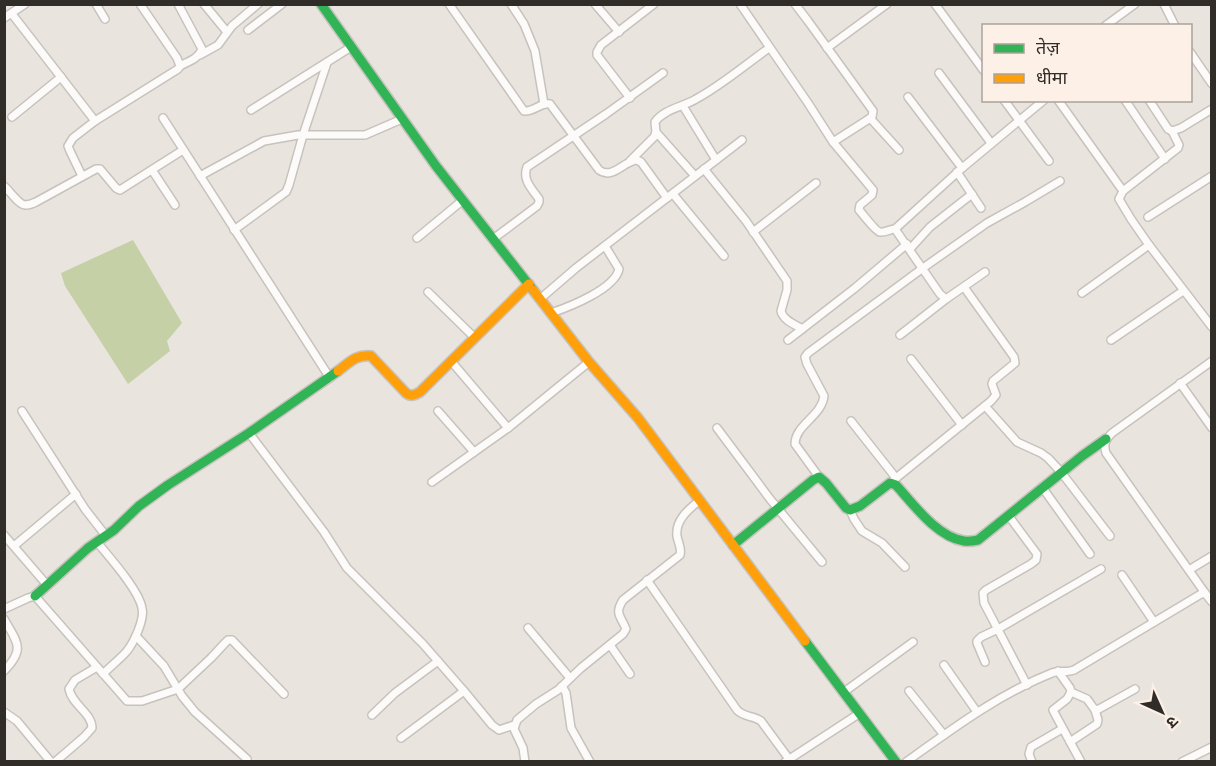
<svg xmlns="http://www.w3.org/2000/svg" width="1216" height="766" font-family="'DejaVu Sans','Noto Sans Devanagari',sans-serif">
	<rect width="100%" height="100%" fill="#eae4de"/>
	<path fill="#c5d0a7" d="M 133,240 L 182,323 L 167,341 L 170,351 L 128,384 L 65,286 L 61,273 Z"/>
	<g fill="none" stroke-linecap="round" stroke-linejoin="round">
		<defs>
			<g id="street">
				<path d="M 96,4 L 105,19"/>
				<path d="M 178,4 L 202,49 C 198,59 189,61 180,66"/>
				<path d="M 204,4 L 227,32"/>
				<path d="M 449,4 L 524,111 C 534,112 541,102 550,104 L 599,170 C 613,180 623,161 637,160 L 641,162 L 667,198"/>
				<path d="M 511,4 L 524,24 L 535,51 L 544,104"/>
				<path d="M 595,4 L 619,32"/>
				<path d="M 740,4 L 808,103 L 833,142 L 873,190 L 872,195 L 860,205 L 859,210 C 863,214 875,231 880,232 C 885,233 890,229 895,229 L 940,294 L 946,299 L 985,272"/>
				<path d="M 795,4 L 808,21 L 873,111 L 872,117 L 833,142"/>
				<path d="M 935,4 L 984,71"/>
				<path d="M 1164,4 L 1175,26"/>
				<path d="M 12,14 L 95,121"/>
				<path d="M 4,18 L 25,4"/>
				<path d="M 1105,26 L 1135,4"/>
				<path d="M 248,30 L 282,4"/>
				<path d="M 827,48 L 887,4"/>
				<path d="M 1190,52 L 1212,84"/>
				<path d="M 200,55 L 218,45 L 232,26 L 258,4"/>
				<path d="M 939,73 L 991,143"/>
				<path d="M 908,97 L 962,168"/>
				<path d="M 630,98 L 597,55 L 597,52 L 601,45 L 654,4"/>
				<path d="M 1004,100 L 1049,161"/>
				<path d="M 1058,100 L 1123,191"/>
				<path d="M 1125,100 L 1165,159"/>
				<path d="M 1149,100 L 1168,129 L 1172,131 L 1181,128 L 1212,109"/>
				<path d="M 683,106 L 716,160"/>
				<path d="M 251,110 L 351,47"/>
				<path d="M 12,117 L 61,77"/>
				<path d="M 163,118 L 330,378"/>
				<path d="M 870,118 L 899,150"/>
				<path d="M 1172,131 L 1179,145 L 1178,148 L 1123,191 L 1119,199 L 1131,219 L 1149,245 L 1212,327"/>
				<path d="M 656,132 L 695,176"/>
				<path d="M 630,161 L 654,137 L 656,132 L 655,122 C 664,109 683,107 696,99 C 722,85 745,65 769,48"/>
				<path d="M 704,169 L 746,221 L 787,281 L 787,290 L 781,311 C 783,320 794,324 802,329"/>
				<path d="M 152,170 L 175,205"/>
				<path d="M 957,172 L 981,208"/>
				<path d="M 82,176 L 70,151 L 68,146 L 73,138 L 95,121 L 178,69 L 180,66 L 177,58 L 140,4"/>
				<path d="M 200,176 L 264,141 L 298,135 L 365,135 L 402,119"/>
				<path d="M 4,186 C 10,191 18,204 25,205 C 28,205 34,203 36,202 L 96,169 L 100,169 L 116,188 L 120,190 L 183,150"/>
				<path d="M 673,194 L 724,256"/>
				<path d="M 1148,217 L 1212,176"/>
				<path d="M 895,229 L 961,169 L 1044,100"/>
				<path d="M 234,230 L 286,192 L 289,185 L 303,135 L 327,63"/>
				<path d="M 753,232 L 816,183"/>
				<path d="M 417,238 L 463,200"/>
				<path d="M 493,239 L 537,206 L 539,202 L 539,199 C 532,189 522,180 527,167 L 606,114 L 663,73"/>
				<path d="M 910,249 L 930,227 L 972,194"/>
				<path d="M 428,292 L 475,338"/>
				<path d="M 1082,293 L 1149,245"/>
				<path d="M 540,299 L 576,268 L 742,140"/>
				<path d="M 551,313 C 569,307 615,289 619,269 L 605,246"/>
				<path d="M 900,335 L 946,299"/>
				<path d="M 788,340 L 855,288 L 907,244"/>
				<path d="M 1111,340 L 1183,291"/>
				<path d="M 911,359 L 962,425"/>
				<path d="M 451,361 L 508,428"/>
				<path d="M 1180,383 L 1212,428"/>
				<path d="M 985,406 L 1017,442 L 1041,453 L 1048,458 L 1061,472 L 1110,536"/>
				<path d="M 22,411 L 85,509 L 106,536"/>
				<path d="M 438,411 L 474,452"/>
				<path d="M 851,421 L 896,478"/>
				<path d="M 717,428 L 770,499 L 822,562"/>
				<path d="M 249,433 L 324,532 L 347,568 L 423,644 L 464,691 L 492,725 L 499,730 L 514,725"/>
				<path d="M 819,477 L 795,444 C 795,425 822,416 824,396 L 807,364 L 805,357 L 808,353 L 923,268 L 987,223 L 1025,202 L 1060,181"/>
				<path d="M 432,482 L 508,428 L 589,362"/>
				<path d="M 890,483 L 991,401 L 996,395 L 992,384 L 993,381 L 1015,363 L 1014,357 L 964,287"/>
				<path d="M 1042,487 L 1090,554"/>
				<path d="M 850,510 L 854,519 L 862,531 L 882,543 L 905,567"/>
				<path d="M 1008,515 L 1037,554 L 1036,560 L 1031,564 L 986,590 L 983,593 L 984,603 L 1027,685"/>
				<path d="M 4,535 L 47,585"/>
				<path d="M 97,542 C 109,557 139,590 142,608 C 145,619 134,642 127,651 C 120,659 111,666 103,674"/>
				<path d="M 14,546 L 76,494"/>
				<path d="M 1189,570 L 1212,556"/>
				<path d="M 1122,575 L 1154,622"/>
				<path d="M 647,580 L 737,710 C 745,718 753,715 761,721 L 789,759"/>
				<path d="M 1205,593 L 1106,453 C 1103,443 1106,439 1112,433 L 1212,361"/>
				<path d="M 4,609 L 28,598 L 35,596 L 127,701 L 142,701 L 178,689 L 211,658 L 225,643 L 228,640 L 232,640 L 284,694"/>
				<path d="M 4,619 C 17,642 26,649 4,671"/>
				<path d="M 528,628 L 570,678"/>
				<path d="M 136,636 L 164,666 L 182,696 L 195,712 L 247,759"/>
				<path d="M 610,645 L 630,674"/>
				<path d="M 985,662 L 977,643 L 977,641 L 981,637 L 998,629 L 1101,569"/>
				<path d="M 944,665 L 977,712"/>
				<path d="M 1058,671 L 1070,688 L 1071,692 L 1067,699 L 1053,710 L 1055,714 L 1081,762"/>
				<path d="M 562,686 L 566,693 L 571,728 L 590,762"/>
				<path d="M 909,691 L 944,735"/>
				<path d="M 844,692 L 913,642"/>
				<path d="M 1071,692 L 1087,699 L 1095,710 L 1099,709 L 1135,689"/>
				<path d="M 4,712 L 17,721 L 51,762"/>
				<path d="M 372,715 L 395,693 L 438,661"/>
				<path d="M 401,738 L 464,691"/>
				<path d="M 1070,742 L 1097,724 L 1098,720 L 1095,710"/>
				<path d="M 55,762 L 84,737 L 92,728 C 92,713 72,705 69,689 L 75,680 L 97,667"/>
				<path d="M 525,762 L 523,748 L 514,729 L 517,720 L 536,704 L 558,690 L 581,668 L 623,634 L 626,629 C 621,616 614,614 623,600 L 680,555 C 682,548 678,543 677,536 C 675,520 689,509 700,500"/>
				<path d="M 785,762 L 860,713"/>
				<path d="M 906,762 C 952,729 999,694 1052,673 C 1059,670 1067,673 1074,670 L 1201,594 L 1205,593 L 1212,602"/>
				<path d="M 1032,762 L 1029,754 L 1031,747 L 1062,729"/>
				<path d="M 1182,762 L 1212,747"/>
			</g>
			<g id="fast">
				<path d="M 321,4 L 436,166 L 533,290"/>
				<path d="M 733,545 L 813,480 L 819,477 L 826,483 L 846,508 L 850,510 L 860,506 L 890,483 L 896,485 C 913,504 937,537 964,541 C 969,542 973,541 978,540 L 1082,456 L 1106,439"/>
				<path d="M 35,596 L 88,548 L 114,530 L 139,506 L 168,485 L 249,433 L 338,371"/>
				<path d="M 805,641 L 896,762"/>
			</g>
			<g id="slow">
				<path d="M 533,290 L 589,362 L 638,418 L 805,641"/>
				<path d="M 338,371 C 349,363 356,354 371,356 L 406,393 C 411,397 415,395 420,392 L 529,284"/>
			</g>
		</defs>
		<use href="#street" stroke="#c7c2bd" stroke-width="10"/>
		<use href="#fast" stroke="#c7c2bd" stroke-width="12"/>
		<use href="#slow" stroke="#c7c2bd" stroke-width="12"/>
		<use href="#street" stroke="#fcfbfa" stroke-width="7"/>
		<use href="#fast" stroke="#30b455" stroke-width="9"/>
		<use href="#slow" stroke="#ff9f0a" stroke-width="9"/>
	</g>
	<rect width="1216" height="766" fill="none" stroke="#302c28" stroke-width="12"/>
	<rect x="982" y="24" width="210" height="78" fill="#fdf0e6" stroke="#aba29a" stroke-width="1.5"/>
	<rect x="994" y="44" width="30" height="9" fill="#30b455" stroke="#aba29a" stroke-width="1.5"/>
	<text x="1036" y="54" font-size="18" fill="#302c28">तेज़</text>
	<rect x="994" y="74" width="30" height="9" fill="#ff9f0a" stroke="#aba29a" stroke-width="1.5"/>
	<text x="1036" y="84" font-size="18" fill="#302c28">धीमा</text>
	<g transform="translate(1162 712) rotate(135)" stroke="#fdf0e6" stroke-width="4.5" paint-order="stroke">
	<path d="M0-4.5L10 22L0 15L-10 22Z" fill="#302c28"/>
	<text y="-9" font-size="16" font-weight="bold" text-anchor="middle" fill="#302c28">उ</text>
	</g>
</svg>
